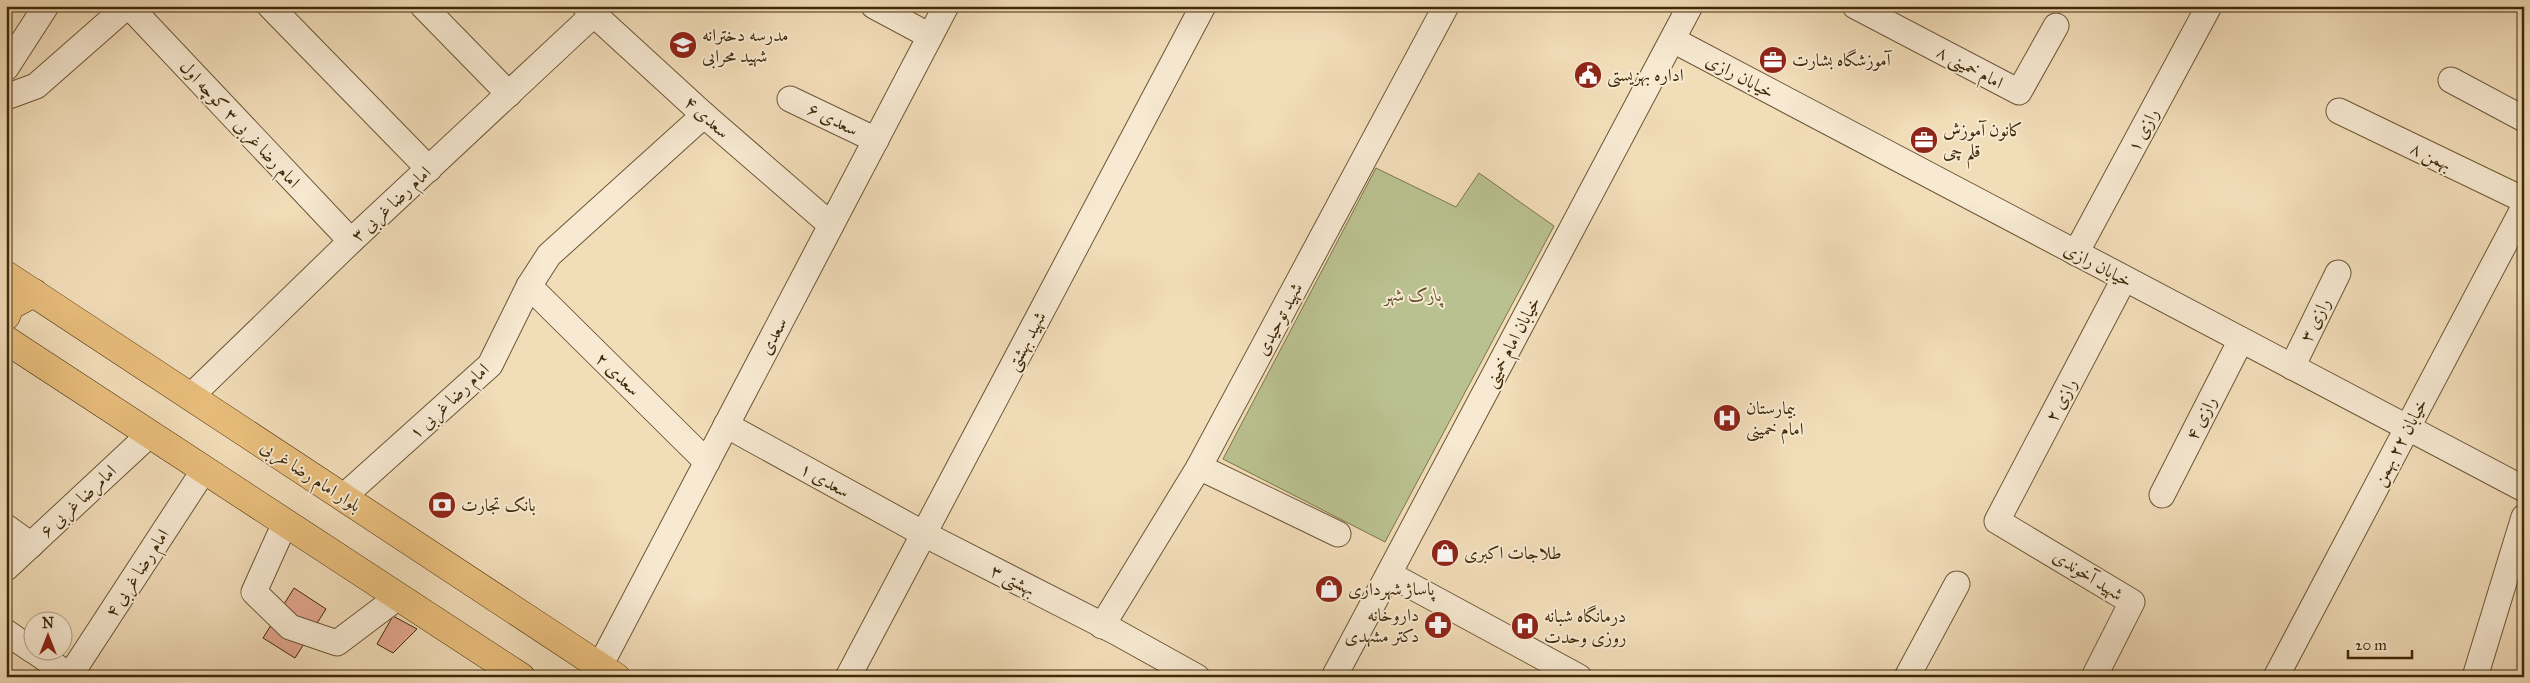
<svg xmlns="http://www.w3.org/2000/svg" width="2530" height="683" font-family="'IM FELL Great Primer',Amiri,serif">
	<rect width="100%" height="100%" fill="#f2ddb9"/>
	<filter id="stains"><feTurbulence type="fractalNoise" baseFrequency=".004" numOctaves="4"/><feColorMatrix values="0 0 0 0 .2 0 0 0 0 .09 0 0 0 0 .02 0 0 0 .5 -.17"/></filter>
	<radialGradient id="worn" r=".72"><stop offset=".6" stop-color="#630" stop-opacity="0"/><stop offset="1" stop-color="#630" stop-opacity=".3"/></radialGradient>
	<path fill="#bac190" stroke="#7d764c" d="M 1376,168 L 1456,207 L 1479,173 L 1554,226 L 1385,542 L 1223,459 Z"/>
	<g fill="#e4a891" stroke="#402a09">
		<path d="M 294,588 L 326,609 L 295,658 L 263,638 Z"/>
		<path d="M 393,616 L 417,629 L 393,653 L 377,644 Z"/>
	</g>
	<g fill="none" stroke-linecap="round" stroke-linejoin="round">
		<defs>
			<g id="minor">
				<path d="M 129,6 L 351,241"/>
				<path d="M 270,6 L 429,169"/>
				<path d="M 423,6 L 509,94"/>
				<path d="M 585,6 L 704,115 L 831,225"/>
				<path d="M 874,6 L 930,36"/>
				<path d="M 1855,6 L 2019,92 L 2056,26"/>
				<path d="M 1673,40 L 2524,489"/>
				<path d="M 6,68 L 46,6"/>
				<path d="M 2451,80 L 2524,119"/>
				<path d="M 6,97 L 36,86 L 127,6"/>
				<path d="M 790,99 L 876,140"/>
				<path d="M 2339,111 L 2524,200"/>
				<path d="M 2076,253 L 2209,6"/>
				<path d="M 529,286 L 707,462"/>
				<path d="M 2292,367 L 2338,273"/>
				<path d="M 190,397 L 351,241 L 594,14"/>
				<path d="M 726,425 L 924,534 L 1116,632 L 1197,677"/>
				<path d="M 1199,467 L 1338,534"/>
				<path d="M 2162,495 L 2241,340"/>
				<path d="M 343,497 L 490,365 L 529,286 L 549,255 L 704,115"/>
				<path d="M 285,523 L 254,592 L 290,627 L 337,643 L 398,597"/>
				<path d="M 6,527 L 31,545"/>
				<path d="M 6,568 L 150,434"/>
				<path d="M 1389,574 L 1579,677"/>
				<path d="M 1102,626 L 1199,467 L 1446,6"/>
				<path d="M 6,632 L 32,650"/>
				<path d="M 33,650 L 71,677"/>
				<path d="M 600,666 L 946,6"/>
				<path d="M 69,677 L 204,470"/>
				<path d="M 848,677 L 1203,6"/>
				<path d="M 1334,677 L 1690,6"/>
				<path d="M 1907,677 L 1957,584"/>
				<path d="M 2094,677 L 2132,602 L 1997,521 L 2124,279"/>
				<path d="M 2276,677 L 2524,207"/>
				<path d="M 2475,677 L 2524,517"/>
			</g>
			<g id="major">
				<path d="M 6,275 L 616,677"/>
				<path d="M 6,316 L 10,306 L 34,293"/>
				<path d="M 6,340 L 521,677"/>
			</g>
		</defs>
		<use href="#minor" stroke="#6c5735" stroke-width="27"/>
		<use href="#major" stroke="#402a09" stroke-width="29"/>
		<use href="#minor" stroke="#f7e9d2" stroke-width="25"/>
		<use href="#major" stroke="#e9be7c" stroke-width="28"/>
	</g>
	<defs>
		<symbol id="school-disc" viewBox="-11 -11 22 22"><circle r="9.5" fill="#8f2418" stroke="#f7e9d2"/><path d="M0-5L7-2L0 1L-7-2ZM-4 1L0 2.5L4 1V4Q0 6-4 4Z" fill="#fff"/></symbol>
		<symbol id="office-disc" viewBox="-11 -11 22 22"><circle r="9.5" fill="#8f2418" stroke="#f7e9d2"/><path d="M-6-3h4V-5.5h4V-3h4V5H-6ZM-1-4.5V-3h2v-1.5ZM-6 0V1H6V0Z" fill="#fff"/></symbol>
		<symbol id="civic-disc" viewBox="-11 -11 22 22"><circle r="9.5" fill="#8f2418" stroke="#f7e9d2"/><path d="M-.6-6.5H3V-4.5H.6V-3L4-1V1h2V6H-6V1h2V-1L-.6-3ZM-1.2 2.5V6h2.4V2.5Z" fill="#fff"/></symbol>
		<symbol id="hospital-disc" viewBox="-11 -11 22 22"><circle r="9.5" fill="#8f2418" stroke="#f7e9d2"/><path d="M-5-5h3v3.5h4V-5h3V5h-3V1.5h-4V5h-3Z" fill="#fff"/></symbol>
		<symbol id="bank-disc" viewBox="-11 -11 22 22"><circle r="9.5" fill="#8f2418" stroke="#f7e9d2"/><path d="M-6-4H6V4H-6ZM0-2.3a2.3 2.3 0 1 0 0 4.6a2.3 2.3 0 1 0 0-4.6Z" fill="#fff"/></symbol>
		<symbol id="shop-disc" viewBox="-11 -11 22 22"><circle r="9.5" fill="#8f2418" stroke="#f7e9d2"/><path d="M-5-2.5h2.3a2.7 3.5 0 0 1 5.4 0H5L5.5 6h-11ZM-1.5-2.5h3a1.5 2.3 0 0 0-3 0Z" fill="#fff"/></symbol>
		<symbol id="pharmacy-disc" viewBox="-11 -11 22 22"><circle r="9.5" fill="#8f2418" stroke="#f7e9d2"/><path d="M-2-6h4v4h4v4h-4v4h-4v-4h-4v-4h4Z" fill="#fff"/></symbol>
	</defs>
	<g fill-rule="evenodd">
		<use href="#school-disc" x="667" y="29" width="32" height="32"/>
		<use href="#office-disc" x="1757" y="44" width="32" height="32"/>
		<use href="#civic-disc" x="1572" y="59" width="32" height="32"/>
		<use href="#office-disc" x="1908" y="124" width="32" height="32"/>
		<use href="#hospital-disc" x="1711" y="402" width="32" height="32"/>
		<use href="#bank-disc" x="426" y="489" width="32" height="32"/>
		<use href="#shop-disc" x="1429" y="537" width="32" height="32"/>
		<use href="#shop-disc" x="1313" y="573" width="32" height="32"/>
		<use href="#pharmacy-disc" x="1422" y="609" width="32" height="32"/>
		<use href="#hospital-disc" x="1509" y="610" width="32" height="32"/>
	</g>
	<g text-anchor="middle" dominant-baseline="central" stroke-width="4" stroke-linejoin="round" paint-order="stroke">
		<g font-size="18" fill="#402a09" stroke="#f7e9d2" text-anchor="start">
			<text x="702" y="35">مدرسه دخترانه<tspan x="702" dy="21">شهید محرابی</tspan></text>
			<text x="1792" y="60">آموزشگاه بشارت</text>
			<text x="1607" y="75">اداره بهزیستی</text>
			<text x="1943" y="130">کانون آموزش<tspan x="1943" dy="21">قلم چی</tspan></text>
			<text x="1746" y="408">بیمارستان<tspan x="1746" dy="21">امام خمینی</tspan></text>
			<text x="461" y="505">بانک تجارت</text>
			<text x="1464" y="553">طلاجات اکبری</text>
			<text x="1348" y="589">پاساژ شهرداری</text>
			<text x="1419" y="615" text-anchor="end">داروخانه<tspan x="1419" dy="21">دکتر مشهدی</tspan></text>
			<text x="1544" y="616">درمانگاه شبانه<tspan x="1544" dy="21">روزی وحدت</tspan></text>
		</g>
		<g font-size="18" fill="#402a09" stroke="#f7e9d2">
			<text transform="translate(1970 67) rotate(28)">امام خمینی ۸</text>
			<text transform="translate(1740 76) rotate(28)">خیابان رازی</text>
			<text transform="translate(707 117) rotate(42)">سعدی ۴</text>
			<text transform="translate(833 119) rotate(26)">سعدی ۶</text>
			<text transform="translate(240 124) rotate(47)">امام رضا غربی ۳ کوچه اول</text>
			<text transform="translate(2143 130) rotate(-62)">رازی ۱</text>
			<text transform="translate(2431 156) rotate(26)">بهمن ۸</text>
			<text transform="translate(391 204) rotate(-43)">امام رضا غربی ۳</text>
			<text transform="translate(2098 265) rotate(28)">خیابان رازی</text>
			<text transform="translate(1279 319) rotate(-62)">شهید توحیدی</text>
			<text transform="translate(2315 320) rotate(-64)">رازی ۳</text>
			<text transform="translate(773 336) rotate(-62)">سعدی</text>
			<text transform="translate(1026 341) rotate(-62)">شهید بهشتی</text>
			<text transform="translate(1512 342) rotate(-62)">خیابان امام خمینی</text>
			<text transform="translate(618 374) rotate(44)">سعدی ۲</text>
			<text transform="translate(2061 400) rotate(-62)">رازی ۲</text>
			<text transform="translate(449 401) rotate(-43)">امام رضا غربی ۱</text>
			<text transform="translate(2201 418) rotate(-63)">رازی ۴</text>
			<text transform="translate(2400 442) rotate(-62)">خیابان ۲۲ بهمن</text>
			<text transform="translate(311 476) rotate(33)">بلوار امام رضا غربی</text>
			<text transform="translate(825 480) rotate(29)">سعدی ۱</text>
			<text transform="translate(78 501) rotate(-43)">امامرضا غربی ۶</text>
			<text transform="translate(137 573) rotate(-57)">امام رضا غربی ۴</text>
			<text transform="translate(2088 575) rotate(32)">شهید آخوندی</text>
			<text transform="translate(1013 580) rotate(27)">بهشتی ۳</text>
		</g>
		<g font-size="18" font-style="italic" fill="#5e502b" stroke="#f7e9d2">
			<text x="1413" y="295">پارک شهر</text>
		</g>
	</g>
	<rect width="2530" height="683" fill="none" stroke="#f2ddb9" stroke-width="25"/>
	<rect x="8" y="8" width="2515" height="668" fill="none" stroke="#402a09" stroke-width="2.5"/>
	<rect x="12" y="12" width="2505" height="658" fill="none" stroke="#402a09"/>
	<g transform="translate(48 636)"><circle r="24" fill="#f7e9d2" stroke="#ae9d82"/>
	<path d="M0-4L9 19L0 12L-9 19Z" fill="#8f2418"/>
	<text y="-8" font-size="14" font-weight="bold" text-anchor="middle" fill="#402a09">N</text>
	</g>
	<path d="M2348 650v8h64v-8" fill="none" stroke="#402a09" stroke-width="2.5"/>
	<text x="2355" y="650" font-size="15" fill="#402a09" stroke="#f7e9d2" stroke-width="4" paint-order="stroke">20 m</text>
	<rect width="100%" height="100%" filter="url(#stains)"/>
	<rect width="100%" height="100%" fill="url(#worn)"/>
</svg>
